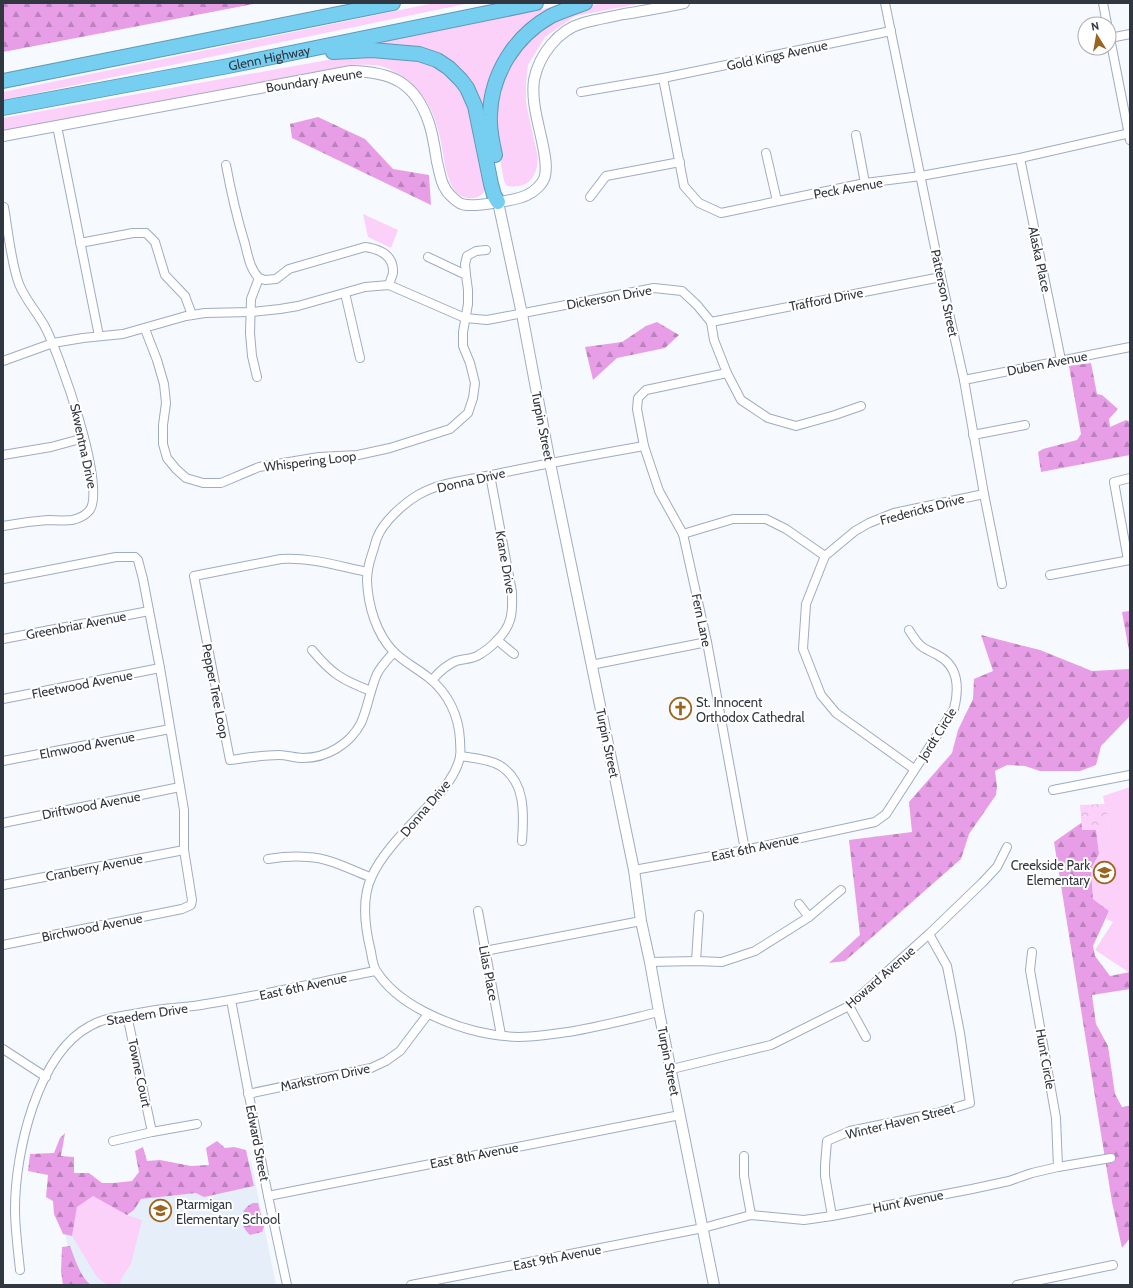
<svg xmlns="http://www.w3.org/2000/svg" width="1133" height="1288" font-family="Cabin,sans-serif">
	<defs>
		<pattern id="forest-firs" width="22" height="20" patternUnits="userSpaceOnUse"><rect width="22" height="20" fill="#e79ee7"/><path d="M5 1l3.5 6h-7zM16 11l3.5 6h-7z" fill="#bc82bd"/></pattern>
		<pattern id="park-crowns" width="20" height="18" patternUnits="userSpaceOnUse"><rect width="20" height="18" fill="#fbd1fa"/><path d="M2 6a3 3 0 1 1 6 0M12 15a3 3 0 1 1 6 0" fill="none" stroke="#d8b4d7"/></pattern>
	</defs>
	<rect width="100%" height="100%" fill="#f6f9fe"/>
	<path fill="#e6eefa" d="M 251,1161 L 276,1285 L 75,1285 L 58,1195 Z"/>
	<g fill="#fbd1fa">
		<path d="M 434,3 L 470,3 L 3,100 L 3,92 Z"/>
		<path d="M 601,3 L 643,3 L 575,16 L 545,37 L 528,65 L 526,83 L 526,103 L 538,158 C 537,178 528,189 507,186 L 504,181 C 499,152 492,122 498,93 C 502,72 514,56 529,41 C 533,37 537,32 542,28 C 557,17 582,7 601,3 Z"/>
		<path d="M 562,5 L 517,34 L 486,132 L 479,108 L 426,50 L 406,45 L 376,43 Z"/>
		<path d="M 350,56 L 416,59 L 431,63 L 451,78 L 467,99 L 486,189 C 480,201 464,201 455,191 C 447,181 444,160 442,147 C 437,118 428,95 403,78 C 397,74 391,69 384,67 C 374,64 361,65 351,65 L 3,132 L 3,118 Z"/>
		<path d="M 363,214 L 398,230 L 391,248 L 368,237 Z"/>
		<path d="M 1130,787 L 1130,973 L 1095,950 L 1113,922 L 1106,919 L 1109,911 L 1093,899 L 1091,869 L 1099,854 L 1096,830 L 1110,830 L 1103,796 Z"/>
		<path d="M 93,1196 L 127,1215 L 142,1220 L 131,1264 L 121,1279 L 120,1285 L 107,1285 L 97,1277 L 72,1236 L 77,1206 Z"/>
	</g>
	<g fill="url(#forest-firs)">
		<path d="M 3,3 L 258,3 L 3,52 Z"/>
		<path d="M 318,117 L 365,139 L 393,169 L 429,175 L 431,205 L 292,138 L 290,124 Z"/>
		<path d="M 657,322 L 679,335 L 665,348 L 617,358 L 593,380 L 585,347 L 622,342 L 646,326 Z"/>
		<path d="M 1091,363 L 1097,394 L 1102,395 L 1118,409 L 1109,419 L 1110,427 L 1126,420 L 1130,422 L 1130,455 L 1041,472 L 1038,452 L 1043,449 L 1077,440 L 1081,434 L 1069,366 Z"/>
		<path d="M 1130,611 L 1130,656 L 1122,612 Z"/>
		<path d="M 981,635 L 1040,650 L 1092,671 L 1130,669 L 1130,716 L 1101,746 L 1096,765 L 1080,771 L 1040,771 L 1025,766 L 1007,765 L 995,771 L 997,787 L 996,795 L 969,834 L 961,859 L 845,961 L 829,963 L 860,935 L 849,840 L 912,832 L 909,802 L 952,753 L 958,730 L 973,699 L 974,679 L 993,671 Z"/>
		<path d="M 1094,814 L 1099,854 L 1091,869 L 1093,899 L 1109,911 L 1093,946 L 1095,956 L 1110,976 L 1130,972 L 1130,989 L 1092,995 L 1096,1024 L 1108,1046 L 1115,1094 L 1122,1107 L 1130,1106 L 1130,1238 L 1122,1248 L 1112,1202 L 1054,842 Z"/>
		<path d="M 65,1133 L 61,1156 L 74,1157 L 74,1173 L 89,1173 L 102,1183 L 114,1183 L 132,1181 L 139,1172 L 135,1151 L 143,1147 L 147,1161 L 160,1160 L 191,1166 L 209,1165 L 206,1148 L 217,1141 L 225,1148 L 234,1147 L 246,1150 L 254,1186 L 204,1197 L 196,1193 L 141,1199 L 134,1210 L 127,1215 L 93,1196 L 77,1207 L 72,1236 L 63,1234 L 54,1214 L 53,1201 L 46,1197 L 48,1175 L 28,1171 L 30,1154 L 54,1153 L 60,1138 Z"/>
		<path d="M 253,1203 L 258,1203 L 264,1227 L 262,1232 L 250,1235 C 239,1225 238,1210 253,1203 Z"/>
		<path d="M 70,1246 C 75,1259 80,1277 91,1285 L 63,1285 L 61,1271 L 62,1247 Z"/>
	</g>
	<path fill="url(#park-crowns)" d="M 1105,804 L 1110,830 L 1082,830 L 1080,805 Z"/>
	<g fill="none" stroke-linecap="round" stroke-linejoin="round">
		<defs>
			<g id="minor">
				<path d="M 885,3 L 941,277 L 964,380 L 984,494 L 1002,584"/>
				<path d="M 1103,3 L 1107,24"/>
				<path d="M 1109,33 L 1130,140"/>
				<path d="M 1110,38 L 1130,34"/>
				<path d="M 663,78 L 684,186 L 699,203 L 721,213 L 865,183 L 921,176 L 1020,158 L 1130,133"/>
				<path d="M 581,92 L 663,78 L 891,31"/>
				<path d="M 57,126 L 99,336"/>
				<path d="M 856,135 L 865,183"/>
				<path d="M 766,153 L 777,201"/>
				<path d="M 1020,158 L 1061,360"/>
				<path d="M 226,165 C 231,192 237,218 245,244 C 248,256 250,269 259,278 L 251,299 L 250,333 L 252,356 L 257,377"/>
				<path d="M 590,197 L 606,176 L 680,162"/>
				<path d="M 80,243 L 133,233 L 146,233 L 155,242 L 165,275 L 185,296 L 192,315"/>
				<path d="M 466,275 L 465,264 L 467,256 L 476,251 L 486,250"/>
				<path d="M 259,278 L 265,280 L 276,279 L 289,269 L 365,247 C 379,249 394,255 393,273 C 392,277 390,281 389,285"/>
				<path d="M 345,293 L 360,358"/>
				<path d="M 711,322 L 941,277"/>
				<path d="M 145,329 L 157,360 L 164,384 L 166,403 L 163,425 L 163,444 L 167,458 L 176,469 L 186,478 L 203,483 L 221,483 L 259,467 L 319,457 L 358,455 L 390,448 L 450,429 L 468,413 L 473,398 L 475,383 L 470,363 L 463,346 L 463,332 L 468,304 L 468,290 L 466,275 L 428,257"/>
				<path d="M 3,361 L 53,343 L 83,338 L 123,334 L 186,316 L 205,313 L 251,312 L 280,309 L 298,306 L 365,287 L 389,285 L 465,318 L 487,320 L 654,288 L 682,291 L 697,305 L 711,322 L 714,340 L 727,373 L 741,400 L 768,418 L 796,426 L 835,415 L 861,406"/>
				<path d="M 727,373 L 646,390 L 638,398 L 637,409 L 644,446 L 659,491 L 683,534 L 707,642 L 745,850"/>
				<path d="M 964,380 L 1130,347"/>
				<path d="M 973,435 L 1025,425"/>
				<path d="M 644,446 C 593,455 543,464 492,475 C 468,480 440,482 418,495 C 403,504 383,522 377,538 C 375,543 374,549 372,554 C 369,563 367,571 367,581 C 368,605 376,634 394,652 C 404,662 418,669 429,678 C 448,693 459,716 460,740 C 460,745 461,752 460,757 C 456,775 443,790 431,803 C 412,824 383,851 372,876 C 361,898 365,928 371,952 C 372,958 373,967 377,972 C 388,989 406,1002 423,1011 C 452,1026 486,1036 518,1037 C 535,1037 551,1034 568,1032 C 599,1027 629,1019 659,1012"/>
				<path d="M 3,455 L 51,447 L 84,438"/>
				<path d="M 3,526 C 18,523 33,521 48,520 C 56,520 64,521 72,520 C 77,519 84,516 88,512 C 110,494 58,350 44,325 C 36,311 25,299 19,284 C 11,263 8,230 4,207"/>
				<path d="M 683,534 L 733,519 L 766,519 L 786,529 L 825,556"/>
				<path d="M 1128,560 L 1114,482 L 1130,478"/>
				<path d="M 367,572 C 338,566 310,557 281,559 L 194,576 L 230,760 C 246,758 263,755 279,755 C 287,755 295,758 303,758 C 327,758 350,744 361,723 C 368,707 370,690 377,674 C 381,666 388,659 394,652"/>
				<path d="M 1050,575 L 1130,560"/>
				<path d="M 3,579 L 116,557 L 135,557 L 138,560 L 143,579 L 160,668 L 184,810 L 184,850 L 192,900 L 191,905 L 182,909 L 3,945"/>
				<path d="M 3,639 L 149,611"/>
				<path d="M 497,640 L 514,654"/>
				<path d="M 312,650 C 332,674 342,680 371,691"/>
				<path d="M 591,665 L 707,642"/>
				<path d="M 432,680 C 439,672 446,665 456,661 C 463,659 471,659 477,656 C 490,649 506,634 510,620 C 513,611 512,602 512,592 L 490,475"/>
				<path d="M 3,699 L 160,668"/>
				<path d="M 460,756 C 473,758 488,759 499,765 C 526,781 524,814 522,841"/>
				<path d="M 3,761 L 170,729"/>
				<path d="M 914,769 L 836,713 L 821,695 L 803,649 L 806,604 L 825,556 L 855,531 L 869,523 L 894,513 L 984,494"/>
				<path d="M 1053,790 L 1130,775"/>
				<path d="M 3,823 L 180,787"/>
				<path d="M 268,859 C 281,857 295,856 308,857 C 330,858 351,870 370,877"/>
				<path d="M 634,870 L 745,850 L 875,822 L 886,814 L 954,709 C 959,689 959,667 939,656 C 933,652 925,650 920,645 C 916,641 912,635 909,630"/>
				<path d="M 3,885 L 184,850"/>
				<path d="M 799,904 L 809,917"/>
				<path d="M 478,911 L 501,1035"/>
				<path d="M 485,951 L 641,921"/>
				<path d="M 1032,952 L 1030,970 L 1056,1118 L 1058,1167"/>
				<path d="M 696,961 L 699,915"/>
				<path d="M 650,962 L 696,961 L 722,962 L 755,951 L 809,917 L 841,890"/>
				<path d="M 231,1000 L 268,1196 L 287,1285"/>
				<path d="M 849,1006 L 866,1037"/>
				<path d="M 127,1015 L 152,1132"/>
				<path d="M 3,1049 L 46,1077"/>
				<path d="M 672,1069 L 771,1045 L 849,1006 L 929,934 L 982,883 L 997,867 L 1007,847"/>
				<path d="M 248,1094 L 371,1068 L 386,1061 L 400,1051 L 428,1014"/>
				<path d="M 113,1141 L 152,1132 L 197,1124"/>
				<path d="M 744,1156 L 744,1176 L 751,1215"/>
				<path d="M 268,1196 L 680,1115"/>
				<path d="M 832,1216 L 825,1176 L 825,1165 L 827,1141 L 850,1131 L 937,1113 L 970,1103 L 960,1033 L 947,966 L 929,934"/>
				<path d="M 20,1270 C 18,1250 15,1229 15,1209 C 15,1153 37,1054 90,1026 C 102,1019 115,1017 128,1015 C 140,1013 152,1010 164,1009 C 178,1007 192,1007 206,1004 C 263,995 319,982 375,971"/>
				<path d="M 411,1285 L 703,1228 L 751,1215 L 804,1220 L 832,1216 L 972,1189 L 1009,1181 L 1032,1173 L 1058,1167 L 1111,1158"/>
				<path d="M 1017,1285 L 1113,1265"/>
			</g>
			<g id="tertiary">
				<path d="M 3,136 L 351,71 C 392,72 415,82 429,123 C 433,135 435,149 437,162 C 440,173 441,186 450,195 C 453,198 458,203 462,204 C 472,208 517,200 527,195 C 534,192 543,184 545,176 C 547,166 545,156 543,146 C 539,125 531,102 534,80 C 539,55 558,30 583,23 C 596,19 611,17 624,14 C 644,11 664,7 684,3"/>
				<path d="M 498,202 L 522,314 L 550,463 L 634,870 L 641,921 L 650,962 L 659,1012 L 714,1285"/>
			</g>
			<g id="motorway">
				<path d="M 333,52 L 372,50 L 419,54 L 437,60 L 449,68 L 461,80 L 467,88 L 475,106 L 491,184 L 494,195 L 498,202"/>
				<path d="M 3,81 L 393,3"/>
				<path id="s1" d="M 3,108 L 228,66 L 536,3"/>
				<path d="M 495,155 C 492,142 489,129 490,115 C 491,74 515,36 551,16 C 562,11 574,7 585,3"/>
			</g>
		</defs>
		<use href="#minor" stroke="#9eacc3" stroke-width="10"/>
		<use href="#tertiary" stroke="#9eacc3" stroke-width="12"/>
		<use href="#motorway" stroke="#5e99b3" stroke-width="16"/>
		<use href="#minor" stroke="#fff" stroke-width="8"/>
		<use href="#tertiary" stroke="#fff" stroke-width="10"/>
		<use href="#motorway" stroke="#76cef1" stroke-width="14"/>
	</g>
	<defs>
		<symbol id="church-ring" viewBox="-11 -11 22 22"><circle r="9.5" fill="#fff" stroke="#9b651f" stroke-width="1.5"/><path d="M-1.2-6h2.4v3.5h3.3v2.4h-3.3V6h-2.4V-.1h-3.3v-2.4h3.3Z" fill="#9b651f"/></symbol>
		<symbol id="school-ring" viewBox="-11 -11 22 22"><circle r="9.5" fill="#fff" stroke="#9b651f" stroke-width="1.5"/><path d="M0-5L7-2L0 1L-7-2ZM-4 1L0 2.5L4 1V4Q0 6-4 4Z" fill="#9b651f"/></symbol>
	</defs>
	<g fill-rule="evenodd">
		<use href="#church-ring" x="668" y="696" width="25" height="25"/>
		<use href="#school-ring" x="1092" y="860" width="25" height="25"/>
		<use href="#school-ring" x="148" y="1198" width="25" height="25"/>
	</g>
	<g text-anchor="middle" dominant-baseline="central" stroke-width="4" stroke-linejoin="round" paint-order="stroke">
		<g font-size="13" fill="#313740" stroke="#fff">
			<text transform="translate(777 55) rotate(-12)">Gold Kings Avenue</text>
			<text stroke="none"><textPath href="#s1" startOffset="271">Glenn Highway</textPath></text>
			<text transform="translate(314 80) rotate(-9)">Boundary Aveune</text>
			<text transform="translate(848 188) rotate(-10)">Peck Avenue</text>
			<text transform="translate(1040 259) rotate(78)">Alaska Place</text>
			<text transform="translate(945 293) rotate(78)">Patterson Street</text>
			<text transform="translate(609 297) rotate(-10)">Dickerson Drive</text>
			<text transform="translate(826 299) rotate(-11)">Trafford Drive</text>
			<text transform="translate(1047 363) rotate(-11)">Duben Avenue</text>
			<text transform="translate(543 426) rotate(79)">Turpin Street</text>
			<text transform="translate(84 446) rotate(78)">Skwentna Drive</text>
			<text transform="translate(310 461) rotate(-7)">Whispering Loop</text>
			<text transform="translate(471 480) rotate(-13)">Donna Drive</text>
			<text transform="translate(922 509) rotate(-15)">Fredericks Drive</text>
			<text transform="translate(506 562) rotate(80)">Krane Drive</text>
			<text transform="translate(702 620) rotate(78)">Fern Lane</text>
			<text transform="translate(76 625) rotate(-11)">Greenbriar Avenue</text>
			<text transform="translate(82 684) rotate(-11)">Fleetwood Avenue</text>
			<text transform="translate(216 691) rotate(79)">Pepper Tree Loop</text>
			<text transform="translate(937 734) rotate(-58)">Jordt Circle</text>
			<text transform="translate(608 743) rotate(78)">Turpin Street</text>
			<text transform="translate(87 745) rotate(-11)">Elmwood Avenue</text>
			<text transform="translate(91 805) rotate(-11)">Driftwood Avenue</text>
			<text transform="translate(425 808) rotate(-50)">Donna Drive</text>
			<text transform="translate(755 847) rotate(-12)">East 6th Avenue</text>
			<text transform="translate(94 867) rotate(-11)">Cranberry Avenue</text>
			<text transform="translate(92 927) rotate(-11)">Birchwood Avenue</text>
			<text transform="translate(489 973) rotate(79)">Lilas Place</text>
			<text transform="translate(880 977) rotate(-41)">Howard Avenue</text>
			<text transform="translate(303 986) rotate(-12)">East 6th Avenue</text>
			<text transform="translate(147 1014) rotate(-9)">Staedem Drive</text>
			<text transform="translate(1046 1059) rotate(80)">Hunt Circle</text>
			<text transform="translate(669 1061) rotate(79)">Turpin Street</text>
			<text transform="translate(140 1073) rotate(78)">Towne Court</text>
			<text transform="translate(325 1077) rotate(-12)">Markstrom Drive</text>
			<text transform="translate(900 1121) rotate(-14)">Winter Haven Street</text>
			<text transform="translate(258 1143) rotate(79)">Edward Street</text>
			<text transform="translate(474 1155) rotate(-11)">East 8th Avenue</text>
			<text transform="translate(908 1201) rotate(-11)">Hunt Avenue</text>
			<text transform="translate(557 1257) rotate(-11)">East 9th Avenue</text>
		</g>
		<g font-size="13" fill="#313740" stroke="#fff" text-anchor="start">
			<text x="696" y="702">St. Innocent<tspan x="696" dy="15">Orthodox Cathedral</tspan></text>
			<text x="1090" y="865" text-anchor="end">Creekside Park<tspan x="1090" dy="15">Elementary</tspan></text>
			<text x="176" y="1204">Ptarmigan<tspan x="176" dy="15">Elementary School</tspan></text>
		</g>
	</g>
	<rect width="1133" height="1288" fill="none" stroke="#313740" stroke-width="8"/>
	<g transform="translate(1097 36) rotate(349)"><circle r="19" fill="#ffffff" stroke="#adafb3"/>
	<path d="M0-3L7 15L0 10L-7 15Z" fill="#9b651f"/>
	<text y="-6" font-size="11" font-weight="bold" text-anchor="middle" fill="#313740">N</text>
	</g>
</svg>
